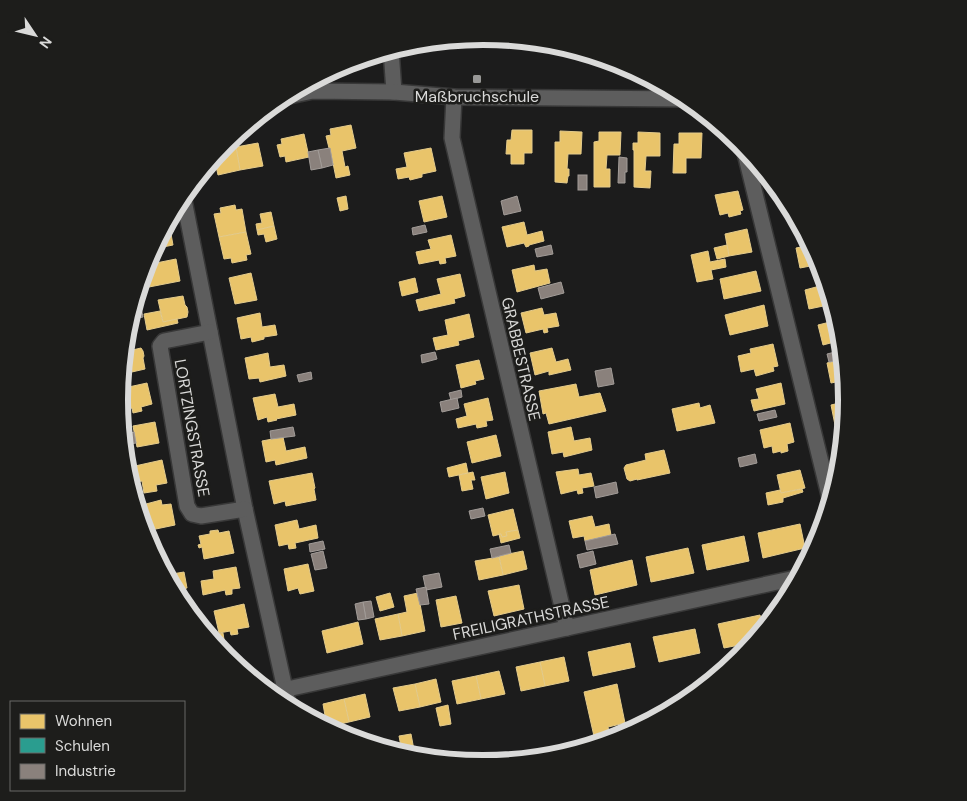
<svg xmlns="http://www.w3.org/2000/svg" width="967" height="801" font-family="'DM Sans',sans-serif">
	<rect width="100%" height="100%" fill="#1c1c1c"/>
	<g fill="#e9c46a" stroke="#e4cb8b">
		<path d="M 605,58 L 623,64 L 604,63 Z"/>
		<path d="M 351,125 L 356,148 L 342,151 L 345,167 L 348,166 L 350,175 L 336,178 L 330,148 L 329,148 L 326,136 L 331,135 L 330,129 Z"/>
		<path d="M 512,130 L 532,130 L 532,153 L 524,153 L 524,164 L 511,164 L 511,154 L 506,154 L 507,140 L 511,140 Z"/>
		<path d="M 560,131 L 582,132 L 581,154 L 568,154 L 567,169 L 569,169 L 569,176 L 568,176 L 567,183 L 555,182 L 555,142 L 560,142 Z"/>
		<path d="M 599,132 L 621,132 L 620,155 L 607,155 L 606,169 L 610,169 L 610,187 L 594,187 L 594,142 L 599,141 Z"/>
		<path d="M 638,132 L 660,133 L 660,156 L 646,156 L 645,171 L 651,171 L 650,188 L 634,187 L 634,150 L 633,150 L 633,143 L 638,143 Z"/>
		<path d="M 679,133 L 702,133 L 701,158 L 686,158 L 686,173 L 673,173 L 674,144 L 679,144 Z"/>
		<path d="M 304,134 L 309,157 L 286,162 L 285,156 L 280,157 L 277,145 L 282,144 L 281,139 Z"/>
		<path d="M 258,143 L 263,166 L 240,170 L 236,147 Z"/>
		<path d="M 236,147 L 240,170 L 218,175 L 214,157 L 220,151 Z"/>
		<path d="M 431,148 L 436,171 L 422,174 L 422,177 L 410,180 L 409,177 L 398,179 L 396,169 L 407,167 L 404,153 Z"/>
		<path d="M 738,191 L 743,210 L 740,211 L 741,214 L 729,217 L 728,213 L 720,215 L 715,195 Z"/>
		<path d="M 346,196 L 348,209 L 340,211 L 337,198 Z"/>
		<path d="M 442,196 L 447,217 L 424,222 L 419,201 Z"/>
		<path d="M 235,205 L 236,210 L 242,209 L 246,232 L 219,237 L 214,214 L 221,213 L 220,208 Z"/>
		<path d="M 271,212 L 274,226 L 257,230 L 256,224 L 262,223 L 260,214 Z"/>
		<path d="M 524,222 L 527,235 L 542,231 L 544,241 L 529,245 L 529,246 L 526,247 L 524,243 L 507,247 L 502,227 Z"/>
		<path d="M 167,224 L 169,224 L 169,226 L 172,227 L 173,232 L 171,234 L 173,245 L 153,249 Z"/>
		<path d="M 274,226 L 277,239 L 266,242 L 264,234 L 258,235 L 257,230 Z"/>
		<path d="M 747,229 L 752,252 L 729,256 L 725,234 Z"/>
		<path d="M 246,232 L 251,254 L 246,255 L 247,260 L 232,263 L 231,258 L 224,259 L 219,237 Z"/>
		<path d="M 451,235 L 456,256 L 445,258 L 446,263 L 440,264 L 439,260 L 419,264 L 416,252 L 431,249 L 428,240 Z"/>
		<path d="M 727,245 L 729,256 L 717,259 L 714,248 Z"/>
		<path d="M 811,245 L 821,264 L 800,268 L 796,248 Z"/>
		<path d="M 708,251 L 710,262 L 725,259 L 726,267 L 711,270 L 713,279 L 697,282 L 691,255 Z"/>
		<path d="M 176,259 L 180,281 L 149,287 L 146,265 Z"/>
		<path d="M 534,265 L 535,271 L 547,269 L 550,283 L 517,292 L 512,270 Z"/>
		<path d="M 756,271 L 761,291 L 724,299 L 720,279 Z"/>
		<path d="M 251,273 L 257,300 L 235,304 L 229,278 Z"/>
		<path d="M 460,274 L 465,296 L 454,299 L 455,303 L 419,311 L 416,300 L 441,294 L 437,279 Z"/>
		<path d="M 415,278 L 418,292 L 402,296 L 399,282 Z"/>
		<path d="M 827,284 L 833,304 L 809,309 L 805,290 Z"/>
		<path d="M 183,296 L 185,305 L 187,307 L 188,312 L 187,317 L 163,322 L 158,300 Z"/>
		<path d="M 764,305 L 768,326 L 730,335 L 725,315 Z"/>
		<path d="M 542,308 L 544,315 L 556,313 L 559,326 L 547,328 L 548,332 L 544,333 L 543,329 L 526,333 L 521,313 Z"/>
		<path d="M 160,311 L 163,322 L 177,319 L 178,323 L 147,330 L 144,314 Z"/>
		<path d="M 260,313 L 262,327 L 275,325 L 277,335 L 264,337 L 264,339 L 252,342 L 251,337 L 241,339 L 237,318 Z"/>
		<path d="M 469,314 L 474,337 L 458,341 L 459,345 L 436,350 L 433,338 L 448,335 L 445,320 Z"/>
		<path d="M 838,320 L 841,330 L 842,340 L 823,345 L 818,325 Z"/>
		<path d="M 773,344 L 778,366 L 773,367 L 774,371 L 756,376 L 754,369 L 741,372 L 738,356 L 751,353 L 750,349 Z"/>
		<path d="M 141,348 L 143,351 L 144,356 L 143,358 L 145,369 L 123,374 L 124,352 Z"/>
		<path d="M 552,348 L 556,362 L 568,359 L 571,370 L 549,375 L 549,371 L 535,375 L 530,353 Z"/>
		<path d="M 268,353 L 270,367 L 284,365 L 286,376 L 260,382 L 259,378 L 249,379 L 245,358 Z"/>
		<path d="M 844,359 L 846,380 L 831,383 L 827,363 Z"/>
		<path d="M 479,360 L 484,379 L 475,381 L 476,384 L 461,388 L 456,365 Z"/>
		<path d="M 147,383 L 152,404 L 141,407 L 142,411 L 133,413 L 132,408 L 120,411 L 119,398 L 125,397 L 124,388 Z"/>
		<path d="M 781,383 L 785,404 L 754,411 L 751,400 L 759,399 L 756,389 Z"/>
		<path d="M 576,384 L 579,397 L 600,393 L 606,411 L 549,424 L 546,413 L 543,414 L 539,391 Z"/>
		<path d="M 275,394 L 278,407 L 294,404 L 296,415 L 276,419 L 277,420 L 268,422 L 267,417 L 258,420 L 253,398 Z"/>
		<path d="M 488,398 L 493,420 L 486,421 L 487,426 L 477,428 L 476,424 L 458,428 L 456,419 L 467,416 L 464,404 Z"/>
		<path d="M 848,401 L 846,423 L 835,425 L 831,405 Z"/>
		<path d="M 699,403 L 700,408 L 710,405 L 715,423 L 677,431 L 672,409 Z"/>
		<path d="M 155,422 L 159,443 L 137,447 L 133,426 Z"/>
		<path d="M 790,423 L 794,442 L 787,444 L 788,451 L 781,453 L 781,451 L 773,453 L 772,446 L 764,448 L 760,430 Z"/>
		<path d="M 571,427 L 574,441 L 590,438 L 592,450 L 564,457 L 563,452 L 552,454 L 548,432 Z"/>
		<path d="M 496,435 L 501,456 L 472,463 L 467,442 Z"/>
		<path d="M 283,437 L 286,451 L 305,447 L 307,458 L 276,465 L 275,460 L 266,462 L 262,441 Z"/>
		<path d="M 664,450 L 670,473 L 637,480 L 637,479 L 630,481 L 627,479 L 624,468 L 626,465 L 646,460 L 645,454 Z"/>
		<path d="M 162,460 L 167,483 L 156,485 L 157,491 L 144,493 L 142,481 L 130,483 L 126,468 Z"/>
		<path d="M 466,463 L 468,473 L 449,477 L 447,468 Z"/>
		<path d="M 578,469 L 579,475 L 591,473 L 594,486 L 582,488 L 583,493 L 578,494 L 577,490 L 561,494 L 556,472 Z"/>
		<path d="M 800,470 L 805,488 L 781,493 L 777,475 Z"/>
		<path d="M 473,472 L 475,480 L 471,480 L 473,489 L 462,491 L 459,475 Z"/>
		<path d="M 505,472 L 509,493 L 486,499 L 481,477 Z"/>
		<path d="M 312,473 L 315,488 L 314,489 L 316,500 L 286,506 L 285,501 L 274,504 L 269,481 Z"/>
		<path d="M 802,489 L 803,492 L 783,498 L 783,502 L 768,505 L 766,493 L 780,490 L 781,493 Z"/>
		<path d="M 161,500 L 162,505 L 171,504 L 175,525 L 151,530 L 146,504 Z"/>
		<path d="M 146,504 L 148,514 L 140,516 L 137,506 Z"/>
		<path d="M 513,509 L 518,530 L 506,532 L 507,536 L 502,537 L 501,534 L 493,536 L 488,515 Z"/>
		<path d="M 592,516 L 595,527 L 609,524 L 611,535 L 585,541 L 584,536 L 573,538 L 569,521 Z"/>
		<path d="M 297,520 L 299,529 L 316,525 L 318,538 L 295,543 L 296,548 L 289,549 L 288,544 L 279,546 L 275,525 Z"/>
		<path d="M 800,524 L 805,548 L 763,558 L 758,533 Z"/>
		<path d="M 218,530 L 219,533 L 229,531 L 234,553 L 204,559 L 202,547 L 199,548 L 198,545 L 201,544 L 199,536 L 210,534 L 210,531 Z"/>
		<path d="M 518,530 L 520,538 L 501,543 L 499,534 L 501,534 L 502,537 L 507,536 L 506,532 Z"/>
		<path d="M 744,536 L 749,561 L 707,570 L 702,545 Z"/>
		<path d="M 688,548 L 694,573 L 651,582 L 646,557 Z"/>
		<path d="M 523,551 L 527,569 L 503,575 L 499,556 Z"/>
		<path d="M 499,557 L 503,575 L 479,580 L 475,561 Z"/>
		<path d="M 632,560 L 637,585 L 595,595 L 590,570 Z"/>
		<path d="M 308,564 L 314,591 L 300,594 L 298,588 L 288,591 L 284,569 Z"/>
		<path d="M 236,567 L 240,588 L 232,589 L 232,594 L 226,595 L 225,590 L 203,595 L 201,581 L 214,579 L 213,571 Z"/>
		<path d="M 184,572 L 187,588 L 174,591 L 166,575 Z"/>
		<path d="M 519,585 L 524,609 L 494,616 L 488,591 Z"/>
		<path d="M 390,593 L 394,607 L 380,611 L 376,597 Z"/>
		<path d="M 418,593 L 425,631 L 402,636 L 398,614 L 407,612 L 404,596 Z"/>
		<path d="M 185,594 L 187,604 L 182,605 L 176,595 Z"/>
		<path d="M 456,596 L 462,623 L 441,627 L 436,600 Z"/>
		<path d="M 244,604 L 249,627 L 237,629 L 238,634 L 231,635 L 230,631 L 219,633 L 214,611 Z"/>
		<path d="M 195,608 L 198,623 L 197,623 L 186,610 Z"/>
		<path d="M 398,614 L 402,636 L 380,640 L 375,619 Z"/>
		<path d="M 760,615 L 764,631 L 755,642 L 724,648 L 718,624 Z"/>
		<path d="M 358,622 L 363,644 L 327,653 L 322,631 Z"/>
		<path d="M 695,629 L 700,653 L 659,662 L 653,637 Z"/>
		<path d="M 223,633 L 225,646 L 218,648 L 211,639 L 210,636 Z"/>
		<path d="M 630,643 L 635,667 L 593,676 L 588,652 Z"/>
		<path d="M 564,657 L 569,681 L 545,686 L 540,662 Z"/>
		<path d="M 540,662 L 545,686 L 521,691 L 516,667 Z"/>
		<path d="M 499,671 L 505,694 L 481,699 L 476,676 Z"/>
		<path d="M 476,676 L 481,699 L 457,704 L 452,681 Z"/>
		<path d="M 436,679 L 441,702 L 420,707 L 415,684 Z"/>
		<path d="M 415,684 L 420,707 L 399,711 L 393,688 Z"/>
		<path d="M 617,684 L 625,723 L 608,727 L 611,741 L 596,745 L 584,692 Z"/>
		<path d="M 365,694 L 370,717 L 349,722 L 344,699 Z"/>
		<path d="M 344,699 L 349,722 L 327,727 L 323,704 Z"/>
		<path d="M 448,705 L 451,724 L 440,726 L 436,708 Z"/>
		<path d="M 411,734 L 414,750 L 402,752 L 399,736 Z"/>
	</g>
	<path fill="#2a9d8f" stroke="#5fafa5" d="M 522,40 L 554,43 L 554,46 L 522,45 Z"/>
	<g fill="#8a817c" stroke="#a29c98">
		<path d="M 330,148 L 333,165 L 322,168 L 318,150 Z"/>
		<path d="M 318,150 L 322,168 L 311,170 L 308,152 Z"/>
		<path d="M 619,157 L 627,158 L 627,172 L 625,172 L 625,183 L 618,183 Z"/>
		<rect x="578" y="175" width="9" height="15"/>
		<path d="M 517,196 L 521,211 L 504,215 L 501,201 Z"/>
		<path d="M 425,225 L 427,232 L 413,235 L 412,228 Z"/>
		<path d="M 551,245 L 553,254 L 537,257 L 535,249 Z"/>
		<path d="M 561,282 L 564,293 L 541,299 L 538,288 Z"/>
		<path d="M 139,299 L 143,317 L 129,320 L 135,300 Z"/>
		<path d="M 839,351 L 841,360 L 829,362 L 827,354 Z"/>
		<path d="M 435,352 L 437,359 L 422,363 L 421,355 Z"/>
		<path d="M 611,368 L 614,384 L 598,387 L 595,371 Z"/>
		<path d="M 311,372 L 312,379 L 299,382 L 297,375 Z"/>
		<path d="M 461,390 L 462,397 L 451,400 L 449,393 Z"/>
		<path d="M 457,398 L 459,408 L 442,412 L 440,402 Z"/>
		<path d="M 775,410 L 777,417 L 759,421 L 757,414 Z"/>
		<path d="M 293,427 L 295,436 L 271,439 L 270,431 Z"/>
		<path d="M 134,432 L 136,443 L 124,445 L 123,435 Z"/>
		<path d="M 755,454 L 757,463 L 740,467 L 738,458 Z"/>
		<path d="M 616,482 L 618,493 L 596,498 L 594,487 Z"/>
		<path d="M 483,508 L 485,516 L 471,519 L 469,511 Z"/>
		<path d="M 615,534 L 618,544 L 587,550 L 585,541 Z"/>
		<path d="M 323,541 L 325,549 L 310,552 L 309,544 Z"/>
		<path d="M 509,545 L 511,553 L 492,558 L 490,549 Z"/>
		<path d="M 323,551 L 327,568 L 315,570 L 311,554 Z"/>
		<path d="M 593,551 L 596,564 L 580,568 L 577,555 Z"/>
		<path d="M 439,573 L 442,587 L 426,590 L 423,576 Z"/>
		<path d="M 426,587 L 429,604 L 420,605 L 416,589 Z"/>
		<path d="M 371,601 L 374,617 L 366,619 L 363,602 Z"/>
		<path d="M 363,602 L 366,619 L 358,620 L 355,604 Z"/>
	</g>
	<g fill="none" stroke-linecap="round" stroke-linejoin="round">
		<defs>
			<g id="minor">
				<path d="M 391,50 L 394,92"/>
				<path d="M 454,97 L 452,138 L 567,628"/>
				<path d="M 280,98 L 313,91 L 394,92 L 454,97 L 687,99"/>
				<path d="M 743,145 L 831,503"/>
				<path d="M 183,195 L 245,509 L 289,707"/>
				<path d="M 210,332 L 164,341 L 160,346 L 187,506 L 192,514 L 201,516 L 245,509"/>
				<path d="M 269,693 L 800,577"/>
			</g>
		</defs>
		<use href="#minor" stroke="#383838" stroke-width="18"/>
		<use href="#minor" stroke="#5d5d5d" stroke-width="15"/>
	</g>
	<rect fill="#989897" stroke="#1d1d1b" stroke-width="2" x="472" y="74" width="10" height="10" rx="2.5"/>
	<g text-anchor="middle" dominant-baseline="central" stroke-width="5" stroke-linejoin="round" paint-order="stroke">
		<g font-size="16" fill="#dadad9" stroke="#1d1d1b">
			<text x="477" y="96">Maßbruchschule</text>
		</g>
		<g font-size="16" fill="#dadad9" stroke="#1d1d1b">
			<text transform="translate(521 359) rotate(77)">GRABBESTRASSE</text>
			<text transform="translate(192 428) rotate(80)">LORTZINGSTRASSE</text>
			<text transform="translate(531 618) rotate(-12)">FREILIGRATHSTRASSE</text>
		</g>
	</g>
	<path d="M0 0H967V801H0ZM128 400a355 355 0 1 1 710 0a355 355 0 1 1-710 0Z" fill="#1d1d1b" fill-rule="evenodd"/>
	<path fill="none" stroke="#dadad9" stroke-width="6" d="M128 400a355 355 0 1 1 710 0a355 355 0 1 1-710 0Z"/>
	<rect x="10" y="701" width="175" height="90" fill="#1d1d1b" stroke="#696967"/>
	<rect x="20" y="714" width="25" height="15" fill="#e9c46a" stroke="#696967"/>
	<text x="55" y="726" font-size="15" fill="#dadad9">Wohnen</text>
	<rect x="20" y="738" width="25" height="15" fill="#2a9d8f" stroke="#696967"/>
	<text x="55" y="751" font-size="15" fill="#dadad9">Schulen</text>
	<rect x="20" y="764" width="25" height="15" fill="#8a817c" stroke="#696967"/>
	<text x="55" y="776" font-size="15" fill="#dadad9">Industrie</text>
	<g transform="translate(35 35) rotate(125)" stroke="#1d1d1b" stroke-width="4" paint-order="stroke">
	<path d="M0-4L9 19L0 12L-9 19Z" fill="#dadad9"/>
	<text y="-8" font-size="14" font-weight="bold" text-anchor="middle" fill="#dadad9">N</text>
	</g>
</svg>
